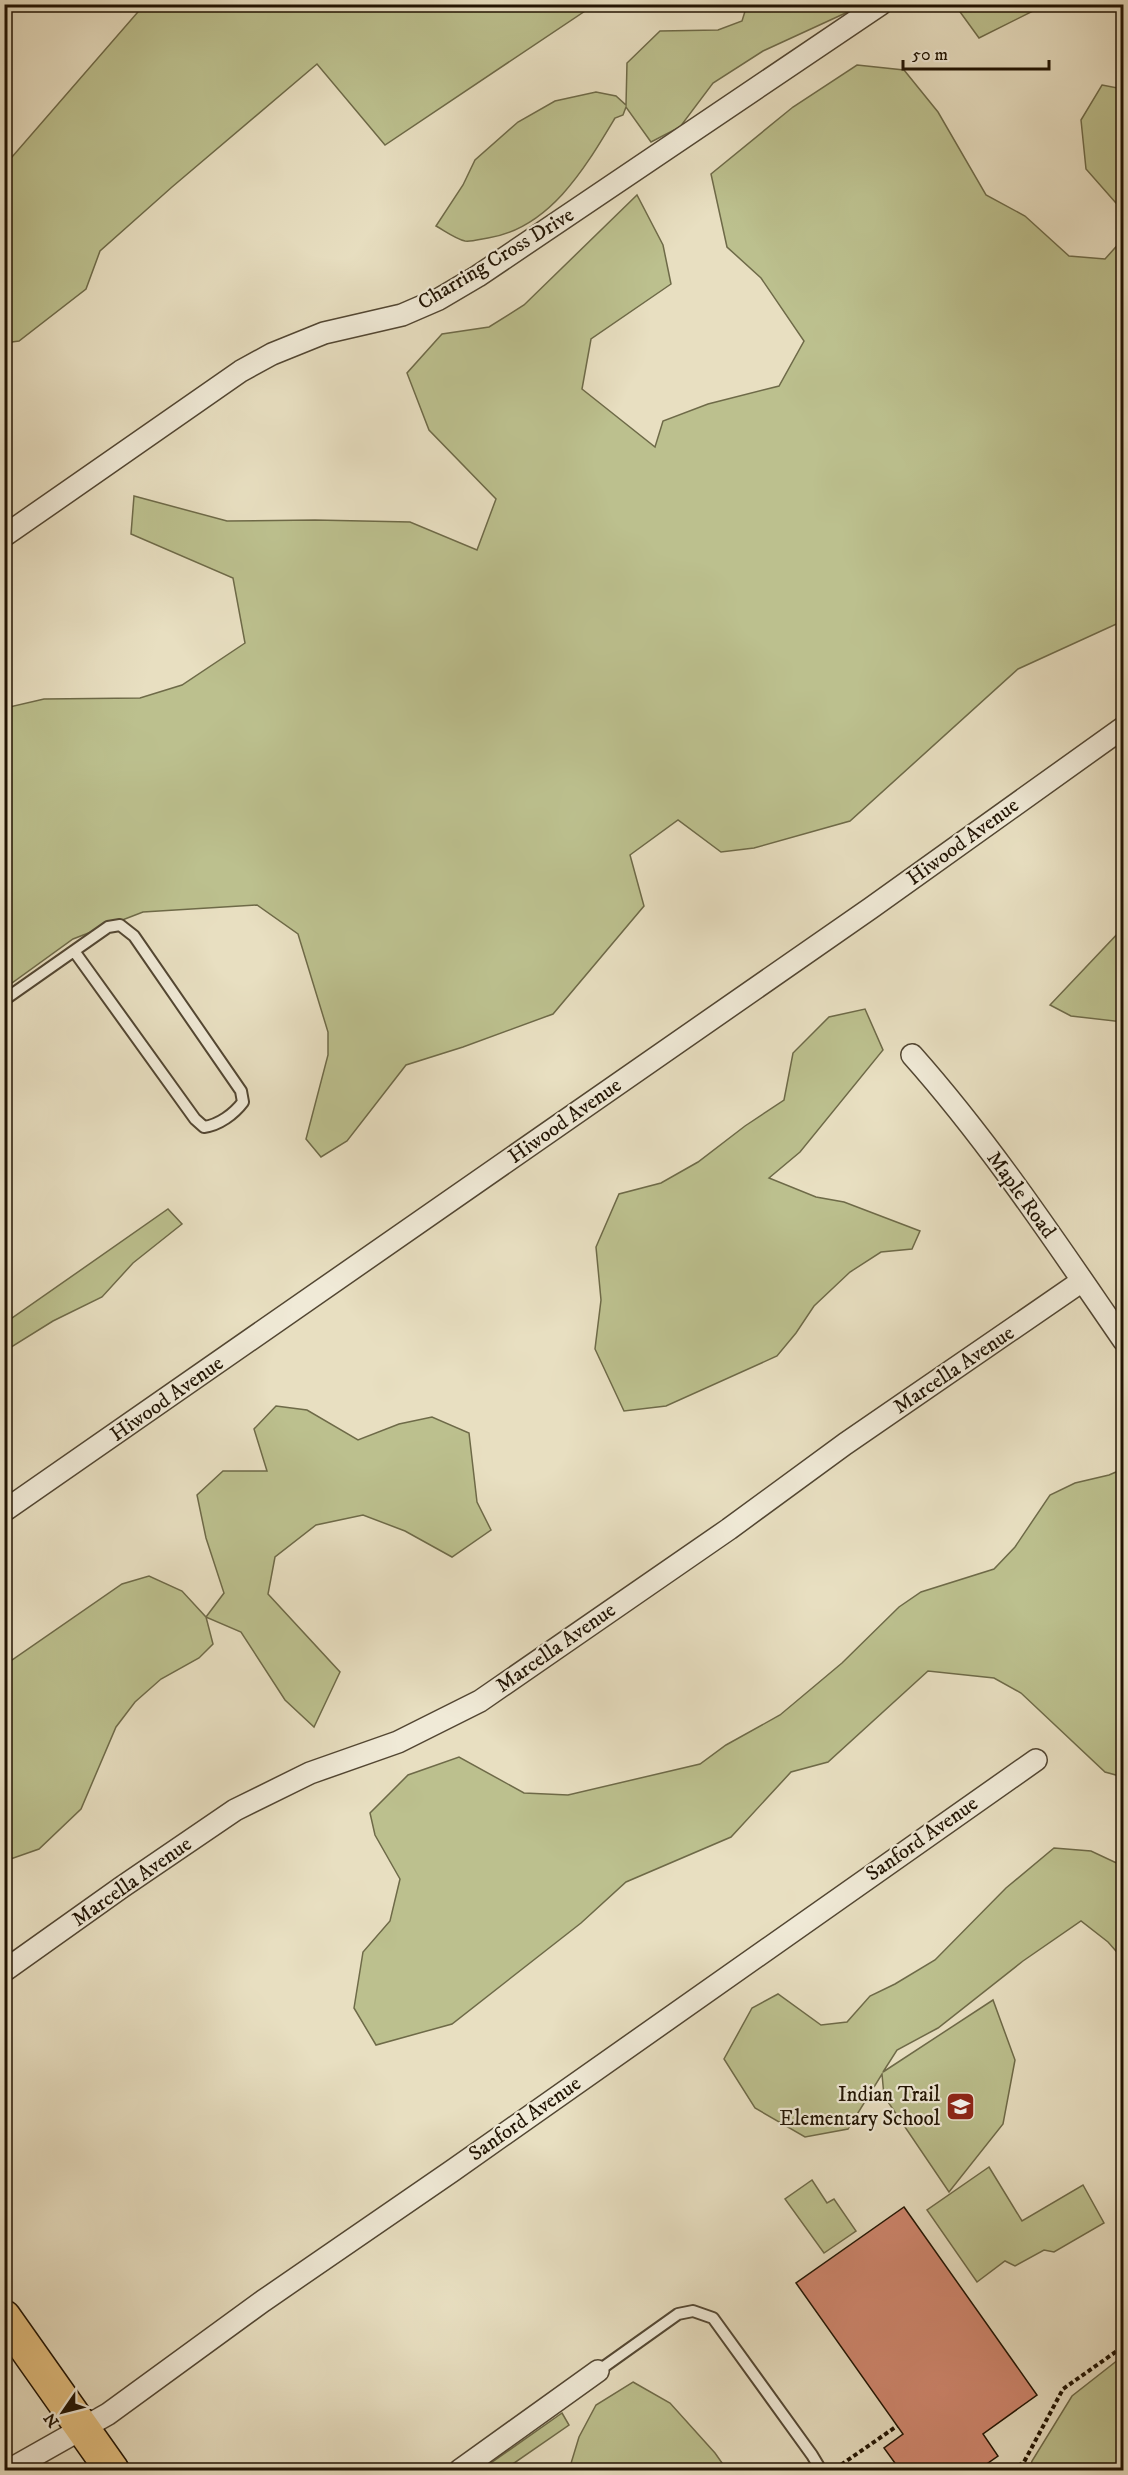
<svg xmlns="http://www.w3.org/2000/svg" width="1128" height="2475" font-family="'IM FELL DW Pica',serif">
	<rect width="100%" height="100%" fill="#e8dfc1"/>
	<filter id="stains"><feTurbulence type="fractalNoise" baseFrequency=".00333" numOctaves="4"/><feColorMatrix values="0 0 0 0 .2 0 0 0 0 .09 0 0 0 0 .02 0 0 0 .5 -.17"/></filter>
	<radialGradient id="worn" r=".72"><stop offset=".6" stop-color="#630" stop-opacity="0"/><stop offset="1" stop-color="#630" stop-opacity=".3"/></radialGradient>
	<g fill="#bcc08e" stroke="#6e6a48" stroke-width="1.5">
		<path d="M 144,5 L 144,4 L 594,5 L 385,145 L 317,64 L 172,187 L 100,251 L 86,289 L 19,341 L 5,343 L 5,165 Z"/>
		<path d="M 747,5 L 863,5 L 763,51 L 713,83 L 680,127 L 651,142 L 626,107 L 623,115 L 615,118 C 585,168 550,228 488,238 C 481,239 471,242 465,241 C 456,239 445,231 436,226 L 463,185 L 475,160 L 518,122 L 555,101 L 596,92 L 616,96 L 626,105 L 627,63 L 660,31 L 718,30 L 742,21 Z"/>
		<path d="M 955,5 L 1045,5 L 979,38 Z"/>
		<path d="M 857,65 L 904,70 L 938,112 L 986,195 L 1025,216 L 1069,256 L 1105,259 L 1123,239 L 1123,621 L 1018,669 L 850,821 L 754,848 L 721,852 L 678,820 L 630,855 L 644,906 L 553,1014 L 463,1047 L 406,1065 L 347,1141 L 321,1157 L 306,1139 L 328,1055 L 328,1032 L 298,934 L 257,905 L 143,912 L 73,939 L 5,988 L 5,708 L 44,699 L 140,698 L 182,685 L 245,643 L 233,578 L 131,534 L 134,496 L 227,521 L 315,520 L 410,522 L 477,550 L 496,499 L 429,430 L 407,373 L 442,334 L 489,327 L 524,305 L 637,195 L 663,245 L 671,284 L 591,339 L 582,389 L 655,447 L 663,421 L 708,404 L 779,386 L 804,341 L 761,278 L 727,247 L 711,174 L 793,107 Z"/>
		<path d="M 1102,85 L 1123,89 L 1123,211 L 1086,169 L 1081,120 Z"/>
		<path d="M 1123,928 L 1123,1022 L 1071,1016 L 1050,1005 Z"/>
		<path d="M 865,1009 L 883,1050 L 800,1152 L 769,1178 L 816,1197 L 844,1202 L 920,1231 L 912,1249 L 881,1252 L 850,1272 L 814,1306 L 796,1333 L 777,1356 L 666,1406 L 624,1411 L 595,1349 L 601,1300 L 596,1247 L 619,1194 L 661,1183 L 698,1162 L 745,1126 L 784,1100 L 793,1053 L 829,1017 Z"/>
		<path d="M 168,1209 L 182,1224 L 133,1263 L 102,1297 L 53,1321 L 5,1351 L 5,1323 Z"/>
		<path d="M 276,1406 L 307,1410 L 358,1440 L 399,1424 L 432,1417 L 469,1433 L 477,1502 L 491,1530 L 452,1557 L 405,1531 L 363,1515 L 316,1525 L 275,1557 L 268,1594 L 340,1672 L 314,1727 L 285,1700 L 241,1632 L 206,1617 L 213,1644 L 199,1658 L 161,1679 L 135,1702 L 116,1727 L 81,1809 L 39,1849 L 5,1861 L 5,1665 L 122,1584 L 149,1576 L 182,1591 L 206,1617 L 224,1593 L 206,1538 L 197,1495 L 223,1471 L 267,1471 L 254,1429 Z"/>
		<path d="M 1123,1469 L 1123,1777 L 1105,1772 L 1021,1693 L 994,1678 L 928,1671 L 828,1762 L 791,1772 L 731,1837 L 626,1882 L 581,1923 L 452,2024 L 376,2045 L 354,2008 L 363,1952 L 390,1921 L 400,1879 L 375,1835 L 370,1813 L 408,1775 L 459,1757 L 524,1793 L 568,1795 L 700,1764 L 726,1745 L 780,1715 L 842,1663 L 899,1607 L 921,1592 L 994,1569 L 1015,1547 L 1050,1495 L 1075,1483 L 1109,1475 Z"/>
		<path d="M 1054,1848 L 1091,1851 L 1123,1866 L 1123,1959 L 1108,1942 L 1081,1921 L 1023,1961 L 938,2028 L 897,2050 L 883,2072 L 993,2000 L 1015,2060 L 1003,2124 L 949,2192 L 884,2096 L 882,2074 L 848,2129 L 805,2137 L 755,2108 L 724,2059 L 752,2008 L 778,1994 L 821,2025 L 847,2022 L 870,1996 L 895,1984 L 935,1960 L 1006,1888 Z"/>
		<path d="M 989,2167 L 1022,2221 L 1083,2185 L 1104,2223 L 1054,2252 L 1044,2250 L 1015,2266 L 1005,2261 L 977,2282 L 927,2210 Z"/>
		<path d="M 812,2180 L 827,2203 L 834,2199 L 856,2231 L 824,2253 L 785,2199 Z"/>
		<path d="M 1123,2356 L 1123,2470 L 1029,2470 L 1032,2461 L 1072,2396 Z"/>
		<path d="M 633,2382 L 670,2403 L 715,2453 L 727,2470 L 569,2470 L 579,2437 L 596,2405 Z"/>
		<path d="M 562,2413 L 569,2425 L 504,2470 L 481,2470 Z"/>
	</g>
	<path fill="#d0876f" stroke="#201302" stroke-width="1.5" d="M 904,2207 L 1037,2395 L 983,2434 L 998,2456 L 978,2470 L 900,2470 L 884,2448 L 903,2434 L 796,2283 Z"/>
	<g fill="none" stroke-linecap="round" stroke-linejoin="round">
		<defs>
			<g id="service">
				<path d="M 4,1000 L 108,927 L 120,925 L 134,936 L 241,1091 L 243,1102 C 234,1114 219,1125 204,1127 L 195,1119 L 74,951"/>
				<path d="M 598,2371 L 678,2314 L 693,2311 L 713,2318 L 812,2455 L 821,2470"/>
			</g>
			<g id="minor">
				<path d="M 4,536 L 241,371 L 272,354 L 324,333 L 402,315 L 439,299 L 478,276 L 881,4"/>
				<path d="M 912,1055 C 991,1144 1057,1244 1124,1341"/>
				<path d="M 4,1511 L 871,908 L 1124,727"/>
				<path d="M 4,1971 L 122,1887 L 235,1810 L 310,1773 L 398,1742 L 480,1701 L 729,1529 L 845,1444 L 1082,1281"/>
				<path d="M 9,2470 L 108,2414 L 263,2301 L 452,2171 L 1036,1760"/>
				<path d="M 460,2470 L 598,2371"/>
			</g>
			<path id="primary" d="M 4,2317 L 112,2470"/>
		</defs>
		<use href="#service" stroke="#524632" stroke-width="14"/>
		<use href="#minor" stroke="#524632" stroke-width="24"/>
		<use href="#primary" stroke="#201302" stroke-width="36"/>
		<g stroke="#201302" stroke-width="4" stroke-dasharray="4.5 3" stroke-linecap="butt">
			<path d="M 835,2469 L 897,2426"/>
			<path d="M 1012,2470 L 1024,2462 L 1063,2389 L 1124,2346"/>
		</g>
		<use href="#service" stroke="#f0ead7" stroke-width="10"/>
		<use href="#minor" stroke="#f0ead7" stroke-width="21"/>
		<use href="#primary" stroke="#e4c080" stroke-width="33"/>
	</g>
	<defs>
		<symbol id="school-square" viewBox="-11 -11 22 22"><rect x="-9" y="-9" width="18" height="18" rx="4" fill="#8f2418" stroke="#f0ead7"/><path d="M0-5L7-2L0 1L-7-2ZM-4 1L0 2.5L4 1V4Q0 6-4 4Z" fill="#fff"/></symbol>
	</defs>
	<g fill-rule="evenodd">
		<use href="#school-square" x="944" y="2090" width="33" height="33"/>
	</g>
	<g text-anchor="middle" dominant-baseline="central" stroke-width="4.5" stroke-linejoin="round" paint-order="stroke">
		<g font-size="21" fill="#201302" stroke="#f0ead7">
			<text transform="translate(496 259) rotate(-31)">Charring Cross Drive</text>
			<text transform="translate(963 842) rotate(-36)">Hiwood Avenue</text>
			<text transform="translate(565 1121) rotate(-35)">Hiwood Avenue</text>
			<text transform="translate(1021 1195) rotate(54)">Maple Road</text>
			<text transform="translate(954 1370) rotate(-34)">Marcella Avenue</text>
			<text transform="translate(167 1399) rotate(-35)">Hiwood Avenue</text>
			<text transform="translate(556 1648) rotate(-35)">Marcella Avenue</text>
			<text transform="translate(922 1839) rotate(-35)">Sanford Avenue</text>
			<text transform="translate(132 1882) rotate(-35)">Marcella Avenue</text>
			<text transform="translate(525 2119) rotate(-35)">Sanford Avenue</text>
		</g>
		<g font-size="21" fill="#201302" stroke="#f0ead7" text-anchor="end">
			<text x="940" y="2095">Indian Trail<tspan x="940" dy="24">Elementary School</tspan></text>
		</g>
	</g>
	<rect width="1128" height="2475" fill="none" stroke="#e8dfc1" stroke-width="24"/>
	<rect x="6" y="6" width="1116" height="2463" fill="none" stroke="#201302" stroke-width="3"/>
	<rect x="12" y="12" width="1104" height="2451" fill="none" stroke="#201302" stroke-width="1.5"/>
	<g transform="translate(63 2412) rotate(235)" stroke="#f0ead7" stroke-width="4.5" paint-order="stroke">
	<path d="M0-4.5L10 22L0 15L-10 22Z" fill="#201302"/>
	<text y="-9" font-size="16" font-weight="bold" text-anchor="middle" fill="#201302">N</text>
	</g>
	<path d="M903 60v9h146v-9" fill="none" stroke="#201302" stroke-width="3"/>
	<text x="912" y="60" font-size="18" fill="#201302" stroke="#f0ead7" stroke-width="4.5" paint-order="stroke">50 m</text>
	<rect width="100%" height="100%" filter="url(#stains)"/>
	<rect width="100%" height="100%" fill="url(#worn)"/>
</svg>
